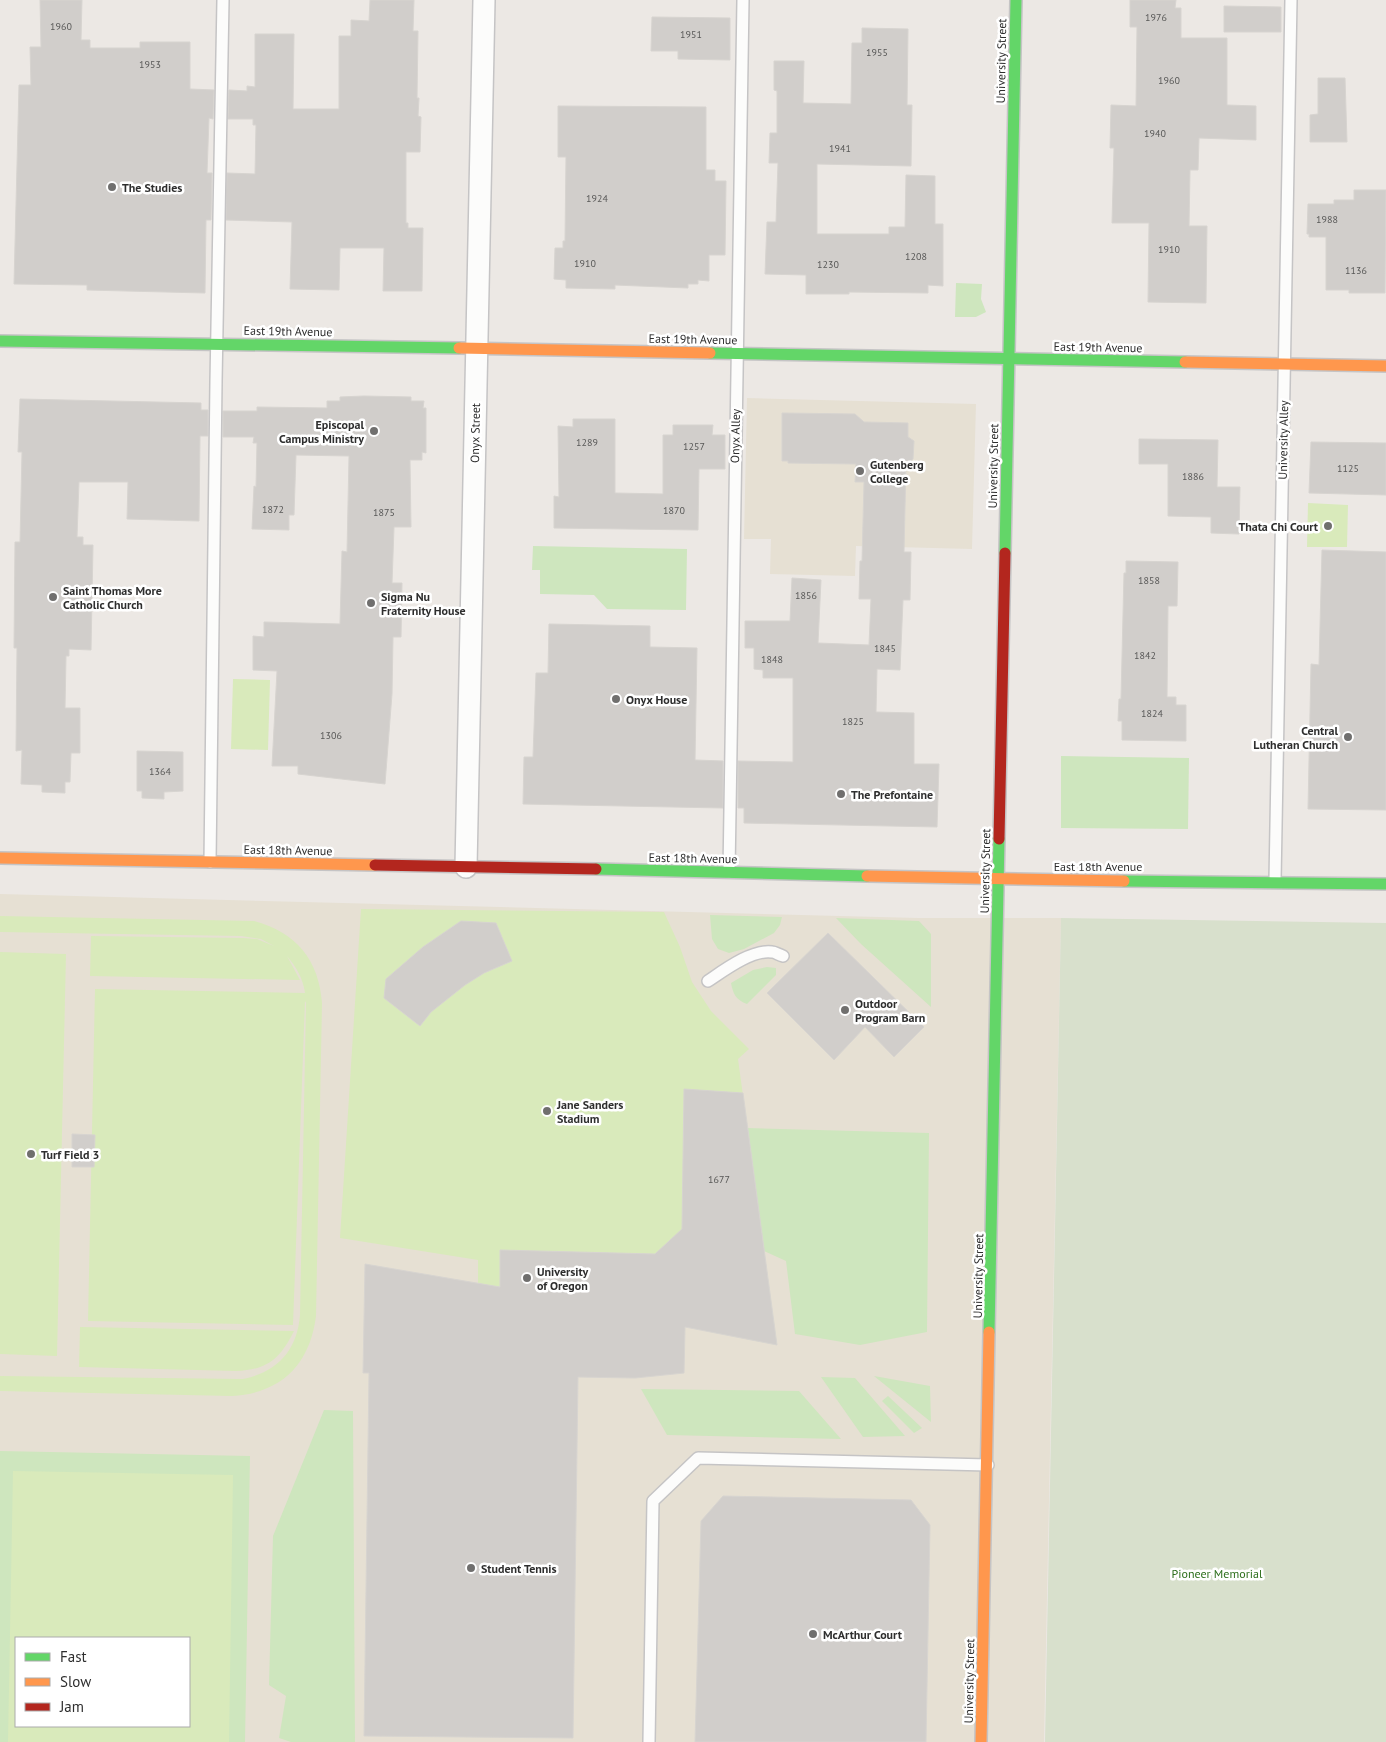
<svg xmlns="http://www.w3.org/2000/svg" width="1386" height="1742" font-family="'PT Sans',sans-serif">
	<rect width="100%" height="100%" fill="#ece8e4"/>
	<g fill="#e6e0d3" fill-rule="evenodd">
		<path d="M 747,398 L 976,404 L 972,549 L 856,546 L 855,576 L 770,574 L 771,539 L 744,539 Z"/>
		<path d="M 0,894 L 918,918 L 1061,918 L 1044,1742 L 0,1742 ZM 16,1638 L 189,1638 L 189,1726 L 16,1726 Z"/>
	</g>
	<g fill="#cee6be" fill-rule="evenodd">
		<path d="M 956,283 L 982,284 L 981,299 L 986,312 L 976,317 L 955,317 Z"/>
		<path d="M 533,546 L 687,549 L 686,610 L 607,609 L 594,595 L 540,594 L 540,570 L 532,570 Z"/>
		<path d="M 1061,756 L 1189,758 L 1188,829 L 1061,828 Z"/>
		<path d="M 710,915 L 782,917 L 780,925 L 774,933 L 744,949 L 729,953 L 718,949 L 712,939 Z"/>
		<path d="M 836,918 L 919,921 L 931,934 L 931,1007 L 861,944 Z"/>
		<path d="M 767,967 L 776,968 L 776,975 L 747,1004 C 736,1000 733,994 731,983 L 753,970 Z"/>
		<path d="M 747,1128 L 929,1133 L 927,1332 L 860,1345 L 795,1334 L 786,1261 L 764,1251 Z"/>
		<path d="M 874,1376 L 930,1386 L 931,1422 Z"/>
		<path d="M 821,1377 L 855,1378 L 905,1436 L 863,1437 Z"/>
		<path d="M 641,1389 L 799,1391 L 841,1439 L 667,1435 Z"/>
		<path d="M 888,1396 L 922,1428 L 914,1433 L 882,1401 Z"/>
		<path d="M 324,1410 L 353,1411 L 355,1742 L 291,1742 L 279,1738 L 286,1696 L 269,1685 L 273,1536 Z"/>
		<path d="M 0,1451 L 250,1456 L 245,1742 L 0,1742 ZM 16,1638 L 189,1638 L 189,1726 L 16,1726 Z"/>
	</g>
	<path fill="#d8e0cc" d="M 1061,918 L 1386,923 L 1386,1742 L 1045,1742 Z"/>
	<g fill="#d9eabb" fill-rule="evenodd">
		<path d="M 1308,503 L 1348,505 L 1347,547 L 1307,547 Z"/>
		<path d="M 233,679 L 270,680 L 268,750 L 231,749 Z"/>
		<path d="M 361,909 L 664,912 L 680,947 L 692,982 L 711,1011 L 749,1049 L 738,1059 L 777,1345 L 538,1297 L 478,1296 L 478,1260 L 340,1238 Z"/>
		<path d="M 0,916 L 254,921 C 296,932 319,960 322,1003 L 316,1316 C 310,1364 282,1393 232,1396 L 0,1391 L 0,1376 L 243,1379 C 277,1372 297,1351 300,1315 L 306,1003 L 305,1001 L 293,1325 L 88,1321 L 95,989 L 305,993 C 303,978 296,967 287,956 L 300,980 L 90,976 L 91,936 L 243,938 L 257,939 L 274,946 L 261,939 L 241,936 L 0,932 Z"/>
		<path d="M 0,952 L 66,954 L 57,1356 L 0,1354 Z"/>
		<path d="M 80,1327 L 294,1331 C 280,1359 267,1370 236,1371 L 79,1367 Z"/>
		<path d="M 13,1471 L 233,1475 L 229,1742 L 8,1742 ZM 16,1638 L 189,1638 L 189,1726 L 16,1726 Z"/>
	</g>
	<g fill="#d1cecb" stroke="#d7d4d0">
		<path d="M 40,0 L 82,0 L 81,40 L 90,40 L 90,48 L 140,48 L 140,42 L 190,42 L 190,89 L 214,90 L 213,119 L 209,118 L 207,173 L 212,173 L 211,220 L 206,220 L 205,293 L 87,290 L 87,285 L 14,284 L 19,85 L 31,85 L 30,47 L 41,47 Z"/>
		<path d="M 370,0 L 414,0 L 413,31 L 418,31 L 417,98 L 419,98 L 418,116 L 421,117 L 420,152 L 406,152 L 406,223 L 408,223 L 408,228 L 423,228 L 422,291 L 383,291 L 384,248 L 340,248 L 339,290 L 290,289 L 292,222 L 226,220 L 227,173 L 255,174 L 256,125 L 253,125 L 253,119 L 228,119 L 229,90 L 247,91 L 247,86 L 255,87 L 255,34 L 294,34 L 293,109 L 339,109 L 339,36 L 351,36 L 351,20 L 369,21 Z"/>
		<path d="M 1130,0 L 1176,0 L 1175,8 L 1181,8 L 1181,38 L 1227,38 L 1227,105 L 1256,106 L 1256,140 L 1199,138 L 1198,170 L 1190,170 L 1189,226 L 1207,226 L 1206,303 L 1148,302 L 1149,223 L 1112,223 L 1114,148 L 1110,148 L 1111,105 L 1136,106 L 1137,27 L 1130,27 Z"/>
		<path d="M 1224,6 L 1281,7 L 1281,32 L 1224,32 Z"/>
		<path d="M 652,17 L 730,18 L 730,60 L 678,59 L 678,51 L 651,51 Z"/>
		<path d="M 862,28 L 908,29 L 907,105 L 912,105 L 911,166 L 817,164 L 817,234 L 889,234 L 889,227 L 905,227 L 906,175 L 935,176 L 935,224 L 943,224 L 943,286 L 928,285 L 928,293 L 849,292 L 849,294 L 806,294 L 806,275 L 765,274 L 767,222 L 776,222 L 778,163 L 769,163 L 770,133 L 777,133 L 777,91 L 774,90 L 774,61 L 804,61 L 803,103 L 851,104 L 852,43 L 862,43 Z"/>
		<path d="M 1318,78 L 1345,78 L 1347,142 L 1310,142 L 1310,115 L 1318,114 Z"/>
		<path d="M 558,106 L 706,107 L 706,170 L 715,170 L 715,181 L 726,181 L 725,255 L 709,255 L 709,281 L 698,280 L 698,284 L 688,284 L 688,288 L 615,285 L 615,289 L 566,288 L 566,280 L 554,279 L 555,248 L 563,248 L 563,241 L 565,241 L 566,157 L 558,157 Z"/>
		<path d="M 1354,190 L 1386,190 L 1385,293 L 1349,293 L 1349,290 L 1326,290 L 1326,237 L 1309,237 L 1309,234 L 1307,234 L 1308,204 L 1334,204 L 1334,200 L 1354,200 Z"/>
		<path d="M 364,396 L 411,397 L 411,401 L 424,401 L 423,408 L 426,408 L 426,453 L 422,452 L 422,460 L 410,460 L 411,527 L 394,527 L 392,583 L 402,583 L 401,637 L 393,637 L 392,694 L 385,784 L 298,774 L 298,766 L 272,766 L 277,671 L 253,670 L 253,636 L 264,637 L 264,622 L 340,624 L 342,551 L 347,552 L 349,456 L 296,455 L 294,515 L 289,515 L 289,530 L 252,529 L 254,486 L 256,487 L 257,443 L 253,443 L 254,437 L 223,437 L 223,411 L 257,411 L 257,407 L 327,408 L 327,401 L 340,401 L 340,397 Z"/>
		<path d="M 20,399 L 201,403 L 201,410 L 208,410 L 208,436 L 200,436 L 199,521 L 127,519 L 128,482 L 79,482 L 77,537 L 83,537 L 83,545 L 93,545 L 91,650 L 69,649 L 69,656 L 66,656 L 65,708 L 80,708 L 80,753 L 71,753 L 70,782 L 65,782 L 65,793 L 42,792 L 42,785 L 21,784 L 22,750 L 16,751 L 17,648 L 14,648 L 15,542 L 20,542 L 22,452 L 18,452 Z"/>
		<path d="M 782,413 L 855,414 L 864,422 L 908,423 L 908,437 L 914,441 L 913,459 L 906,465 L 904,552 L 911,552 L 910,600 L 903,600 L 900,670 L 877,669 L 876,712 L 914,713 L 914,764 L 939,764 L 937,827 L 744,823 L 744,808 L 738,808 L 738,761 L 793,762 L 793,678 L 763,678 L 763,670 L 754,669 L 754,648 L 745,648 L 745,621 L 790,621 L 792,578 L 821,580 L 818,643 L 869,645 L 871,599 L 859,599 L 860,561 L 862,561 L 864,482 L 855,482 L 856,464 L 788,463 L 788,461 L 782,461 Z"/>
		<path d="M 573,419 L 615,419 L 615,493 L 663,494 L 663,435 L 673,435 L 673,425 L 713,425 L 712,435 L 725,435 L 725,469 L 699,469 L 698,530 L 554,528 L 554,496 L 559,497 L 558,426 L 573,427 Z"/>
		<path d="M 1139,439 L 1218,440 L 1217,487 L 1240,487 L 1239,534 L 1211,533 L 1211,517 L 1168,516 L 1168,464 L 1139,464 Z"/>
		<path d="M 1311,442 L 1386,443 L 1386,495 L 1309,493 Z"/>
		<path d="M 1322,550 L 1386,552 L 1386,810 L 1308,809 L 1311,664 L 1319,665 Z"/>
		<path d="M 1126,561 L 1178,562 L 1177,606 L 1168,606 L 1167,697 L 1176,697 L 1176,705 L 1186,705 L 1186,741 L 1122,740 L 1122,721 L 1118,721 L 1119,699 L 1121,699 L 1124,573 L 1126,573 Z"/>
		<path d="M 549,624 L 650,626 L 650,647 L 697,648 L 695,760 L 723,761 L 723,808 L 523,804 L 524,757 L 533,757 L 536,673 L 548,673 Z"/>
		<path d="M 137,751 L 183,752 L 183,791 L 164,792 L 164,799 L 142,798 L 142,791 L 137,791 Z"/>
		<path d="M 461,921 L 496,923 L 512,961 L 484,973 L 465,985 L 431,1012 L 420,1026 L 384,998 L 386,979 L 423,947 Z"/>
		<path d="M 828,933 L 924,1027 L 894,1057 L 865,1027 L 834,1060 L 767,993 Z"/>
		<path d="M 684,1089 L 743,1093 L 777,1345 L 685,1327 L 684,1373 L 635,1378 L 578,1377 L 573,1738 L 364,1736 L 369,1373 L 363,1373 L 365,1264 L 500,1287 L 500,1250 L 655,1254 L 682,1229 Z"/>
		<path d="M 72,1134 L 95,1135 L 94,1167 L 72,1167 Z"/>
		<path d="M 723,1496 L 911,1500 L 930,1525 L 926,1742 L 695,1742 L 701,1521 Z"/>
	</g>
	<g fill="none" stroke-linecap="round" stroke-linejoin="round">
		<defs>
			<g id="lane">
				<path d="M 210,862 L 216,382 L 223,0"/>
				<path d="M 729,872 L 743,0"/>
				<path d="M 1275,881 L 1291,0"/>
				<path d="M 708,981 C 723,971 752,949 772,952 C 775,952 779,955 783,956"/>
				<path d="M 649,1742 L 653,1501 L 698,1458 L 988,1465"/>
			</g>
			<path id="street" d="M 466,867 L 484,0"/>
			<g id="fast">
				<path d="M 0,341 L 459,348"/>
				<path d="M 710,353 L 1185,362"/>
				<path d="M 1005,553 L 1016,0"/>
				<path d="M 596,869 L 867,876"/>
				<path d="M 1124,881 L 1386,884"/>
				<path d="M 989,1332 L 999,839"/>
			</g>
			<g id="slow">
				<path d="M 459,348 L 710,353"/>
				<path d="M 1185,362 L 1386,366"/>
				<path d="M 0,858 L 375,865"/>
				<path d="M 867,876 L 1124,881"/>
				<path d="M 981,1742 L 989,1332"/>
			</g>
			<g id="jam">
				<path d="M 999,839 L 1005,553"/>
				<path d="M 375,865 L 596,869"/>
			</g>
		</defs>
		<use href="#lane" stroke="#c5c4c5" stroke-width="14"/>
		<use href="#street" stroke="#c5c4c5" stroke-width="24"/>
		<use href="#fast" stroke="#c5c4c5" stroke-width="14"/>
		<use href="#slow" stroke="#c5c4c5" stroke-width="14"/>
		<use href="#jam" stroke="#c5c4c5" stroke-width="14"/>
		<use href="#lane" stroke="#fcfcfb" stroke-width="11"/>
		<use href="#street" stroke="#fcfcfb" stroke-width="21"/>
		<use href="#fast" stroke="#63d668" stroke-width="11"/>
		<use href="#slow" stroke="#ff974d" stroke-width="11"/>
		<use href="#jam" stroke="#b3261e" stroke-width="11"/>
	</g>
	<g fill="#706f6e" stroke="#fff" stroke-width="2">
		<circle cx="112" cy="187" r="5"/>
		<circle cx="374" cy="431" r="5"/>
		<circle cx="860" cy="471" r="5"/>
		<circle cx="1328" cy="526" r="5"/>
		<circle cx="53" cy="597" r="5"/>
		<circle cx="371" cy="603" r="5"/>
		<circle cx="616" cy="699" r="5"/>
		<circle cx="1348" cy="737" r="5"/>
		<circle cx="841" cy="794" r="5"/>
		<circle cx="845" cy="1010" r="5"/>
		<circle cx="547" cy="1111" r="5"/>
		<circle cx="31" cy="1154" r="5"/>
		<circle cx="527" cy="1278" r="5"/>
		<circle cx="471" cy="1568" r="5"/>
		<circle cx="813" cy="1634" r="5"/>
	</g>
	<g text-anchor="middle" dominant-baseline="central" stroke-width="5" stroke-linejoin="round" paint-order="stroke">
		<g font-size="10" fill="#585857">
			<text x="1156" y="17">1976</text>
			<text x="61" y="26">1960</text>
			<text x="691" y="34">1951</text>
			<text x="877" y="52">1955</text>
			<text x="150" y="64">1953</text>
			<text x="1169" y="80">1960</text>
			<text x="1155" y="133">1940</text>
			<text x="840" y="148">1941</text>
			<text x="597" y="198">1924</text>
			<text x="1327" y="219">1988</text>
			<text x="1169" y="249">1910</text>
			<text x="916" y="256">1208</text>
			<text x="585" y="263">1910</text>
			<text x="828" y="264">1230</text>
			<text x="1356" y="270">1136</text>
			<text x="587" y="442">1289</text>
			<text x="694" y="446">1257</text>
			<text x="1348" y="468">1125</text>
			<text x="1193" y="476">1886</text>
			<text x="273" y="509">1872</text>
			<text x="674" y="510">1870</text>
			<text x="384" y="512">1875</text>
			<text x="1149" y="580">1858</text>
			<text x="806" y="595">1856</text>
			<text x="885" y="648">1845</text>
			<text x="1145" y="655">1842</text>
			<text x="772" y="659">1848</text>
			<text x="1152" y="713">1824</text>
			<text x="853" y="721">1825</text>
			<text x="331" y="735">1306</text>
			<text x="160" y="771">1364</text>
			<text x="719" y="1179">1677</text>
		</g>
		<g font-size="12" fill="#2e2e2e" stroke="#fff">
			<text transform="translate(1001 61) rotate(-89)">University Street</text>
			<text transform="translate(288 331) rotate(1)">East 19th Avenue</text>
			<text transform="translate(693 339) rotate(1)">East 19th Avenue</text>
			<text transform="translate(1098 347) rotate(1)">East 19th Avenue</text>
			<text transform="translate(475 433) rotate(-89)">Onyx Street</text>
			<text transform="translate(735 436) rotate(-89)">Onyx Alley</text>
			<text transform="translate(1283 440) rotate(-89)">University Alley</text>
			<text transform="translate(993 466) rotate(-89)">University Street</text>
			<text transform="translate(288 850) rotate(1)">East 18th Avenue</text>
			<text transform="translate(693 858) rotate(1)">East 18th Avenue</text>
			<text x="1098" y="866">East 18th Avenue</text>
			<text transform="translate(985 871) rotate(-89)">University Street</text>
			<text transform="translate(978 1276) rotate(-89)">University Street</text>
			<text transform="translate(969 1681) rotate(-89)">University Street</text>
		</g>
		<g font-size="12" font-weight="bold" fill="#2e2e2e" stroke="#fff" text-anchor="start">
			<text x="122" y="187">The Studies</text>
			<text x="364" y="424" text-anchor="end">Episcopal<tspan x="364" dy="14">Campus Ministry</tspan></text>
			<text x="870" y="464">Gutenberg<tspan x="870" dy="14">College</tspan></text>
			<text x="1318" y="526" text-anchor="end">Thata Chi Court</text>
			<text x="63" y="590">Saint Thomas More<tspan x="63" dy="14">Catholic Church</tspan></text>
			<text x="381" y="596">Sigma Nu<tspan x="381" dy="14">Fraternity House</tspan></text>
			<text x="626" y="699">Onyx House</text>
			<text x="1338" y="730" text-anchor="end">Central<tspan x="1338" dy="14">Lutheran Church</tspan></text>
			<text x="851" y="794">The Prefontaine</text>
			<text x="855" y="1003">Outdoor<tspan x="855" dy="14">Program Barn</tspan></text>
			<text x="557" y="1104">Jane Sanders<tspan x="557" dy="14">Stadium</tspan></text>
			<text x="41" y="1154">Turf Field 3</text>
			<text x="537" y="1271">University<tspan x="537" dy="14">of Oregon</tspan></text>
			<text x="481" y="1568">Student Tennis</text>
			<text x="823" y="1634">McArthur Court</text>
		</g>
		<g font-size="12" fill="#2c6e1b" stroke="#fff">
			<text x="1217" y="1573">Pioneer Memorial</text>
		</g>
	</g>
	<rect x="15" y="1637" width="175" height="90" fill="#ffffff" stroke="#ababab"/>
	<rect x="25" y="1653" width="25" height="8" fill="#63d668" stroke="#ababab"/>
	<text x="60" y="1662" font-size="15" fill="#2e2e2e">Fast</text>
	<rect x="25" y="1678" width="25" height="8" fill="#ff974d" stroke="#ababab"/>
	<text x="60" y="1687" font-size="15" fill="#2e2e2e">Slow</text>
	<rect x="25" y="1703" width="25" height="8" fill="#b3261e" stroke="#ababab"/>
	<text x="60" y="1712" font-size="15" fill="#2e2e2e">Jam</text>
</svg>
